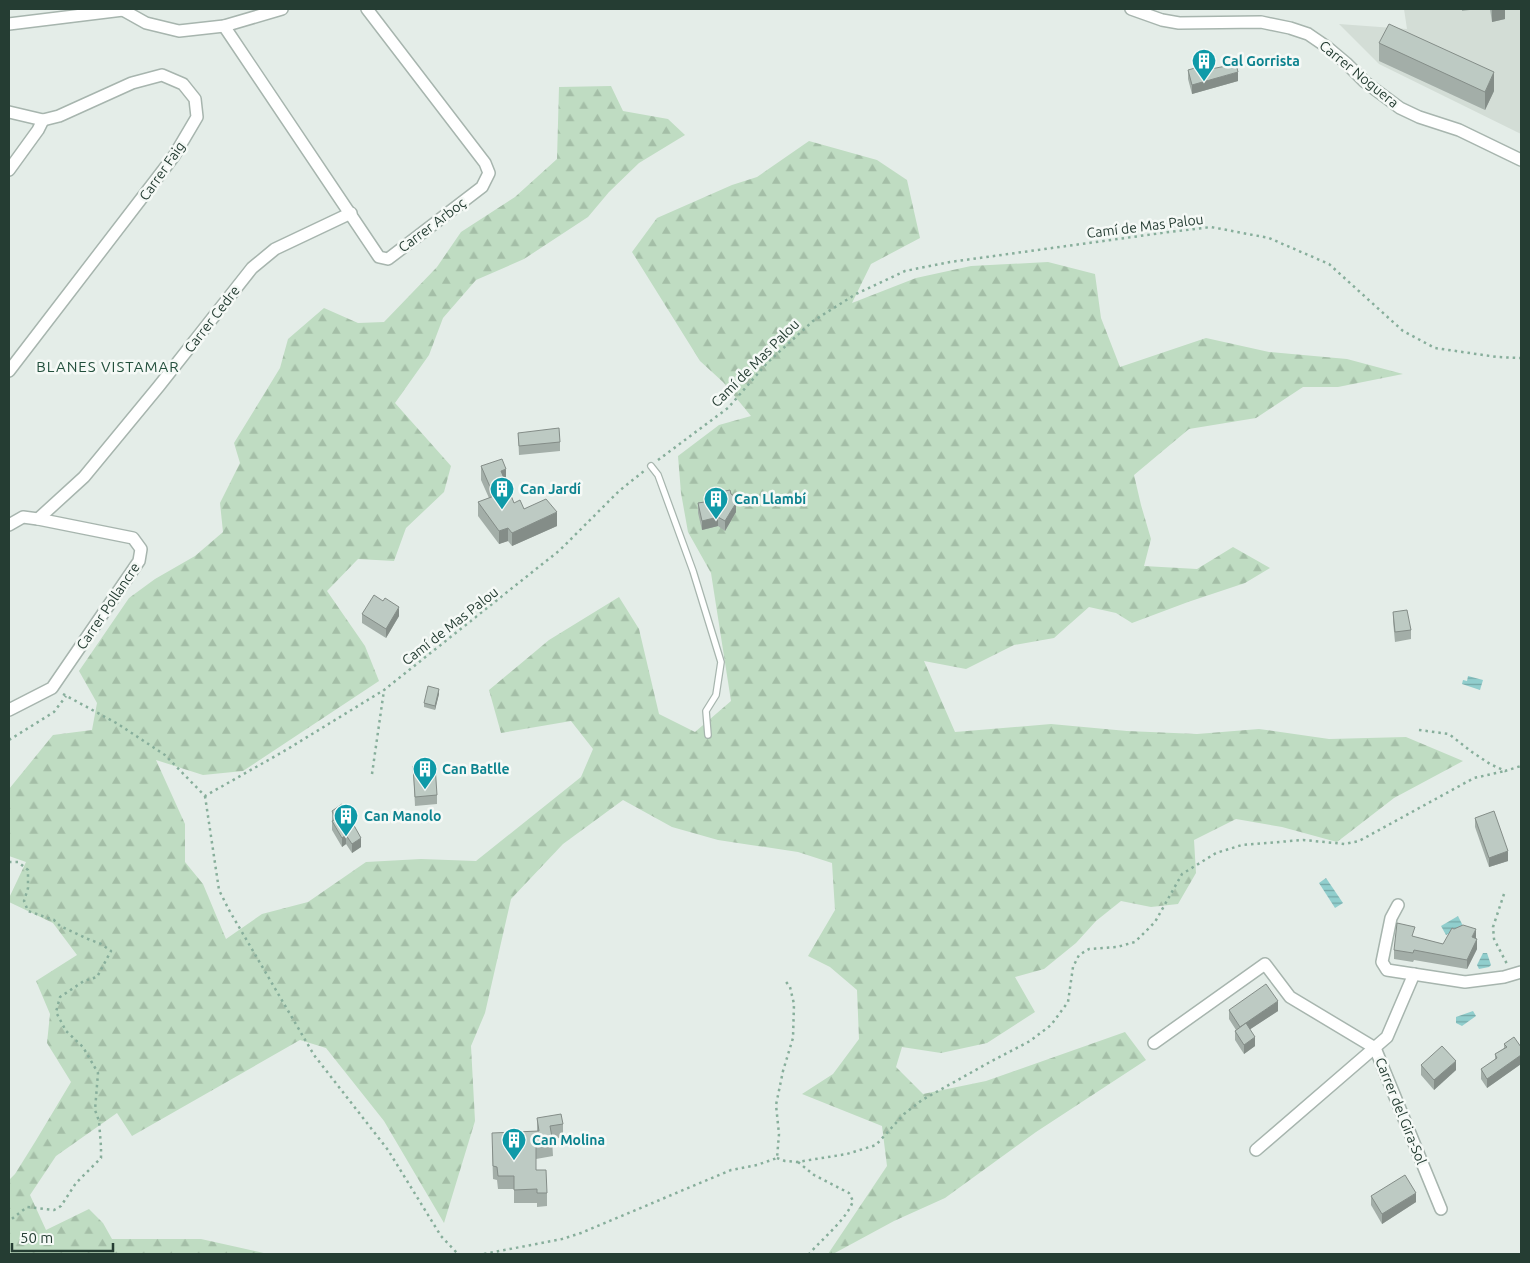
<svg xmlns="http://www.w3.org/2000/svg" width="1530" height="1263" font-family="Ubuntu,sans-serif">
	<defs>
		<pattern id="forest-firs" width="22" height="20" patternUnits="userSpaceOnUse" patternTransform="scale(1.25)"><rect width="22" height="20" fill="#bfdcc2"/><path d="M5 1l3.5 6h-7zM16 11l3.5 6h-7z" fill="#a4bea7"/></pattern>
		<pattern id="water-rules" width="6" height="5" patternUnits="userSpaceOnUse" patternTransform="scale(1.25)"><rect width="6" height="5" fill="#90cecd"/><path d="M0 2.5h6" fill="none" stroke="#75a8a7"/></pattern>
	</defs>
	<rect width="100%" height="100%" fill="#e4ede8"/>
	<path fill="#d3ddd6" d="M 1404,9 L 1521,9 L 1521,134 L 1379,64 L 1339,24 L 1407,29 Z"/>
	<path fill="url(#forest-firs)" d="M 611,86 L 623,111 L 668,119 L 685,135 L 639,163 L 609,192 L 588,217 L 524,259 L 476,280 L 443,318 L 429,355 L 395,403 L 451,466 L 444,492 L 406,528 L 394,561 L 358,559 L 327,591 L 365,646 L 379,681 L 243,771 L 203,775 L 156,760 L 185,824 L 185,862 L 203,884 L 226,939 L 262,914 L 308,902 L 366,862 L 421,859 L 476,861 L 581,777 L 593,749 L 571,721 L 501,733 L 489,690 L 549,640 L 619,597 L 639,629 L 659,714 L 695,732 L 731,701 L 711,573 L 688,532 L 681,493 L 678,456 L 719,425 L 751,416 L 723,382 L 700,361 L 632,252 L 657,218 L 732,185 L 757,177 L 809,141 L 877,160 L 907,180 L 920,238 L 871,264 L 852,303 L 916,278 L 971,266 L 1048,262 L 1095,274 L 1101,318 L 1120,367 L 1206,338 L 1269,352 L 1347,359 L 1403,374 L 1338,387 L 1303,387 L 1256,418 L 1189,429 L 1134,475 L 1141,505 L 1151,539 L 1144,566 L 1197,569 L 1233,547 L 1270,568 L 1245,583 L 1188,602 L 1132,623 L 1116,613 L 1089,607 L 1054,638 L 1014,645 L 966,669 L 924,661 L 955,732 L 1051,724 L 1127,731 L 1197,734 L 1259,729 L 1329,739 L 1406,737 L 1463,761 L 1394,798 L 1337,842 L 1282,827 L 1236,819 L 1194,840 L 1196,873 L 1178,904 L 1151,907 L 1121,901 L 1096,921 L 1076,943 L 1044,969 L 1015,977 L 1035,1012 L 987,1043 L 941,1053 L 902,1047 L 896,1067 L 923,1094 L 986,1081 L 1125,1032 L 1146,1060 L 1036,1132 L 945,1198 L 894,1221 L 833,1254 L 828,1254 L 887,1166 L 882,1126 L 802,1094 L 833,1074 L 859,1039 L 857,990 L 830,967 L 808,956 L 835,910 L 832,863 L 798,852 L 718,840 L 672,827 L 623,800 L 563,844 L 511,899 L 485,1013 L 471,1046 L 475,1121 L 444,1223 L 384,1121 L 326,1048 L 300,1040 L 132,1136 L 117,1113 L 56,1156 L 30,1195 L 46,1230 L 89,1209 L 103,1223 L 112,1239 L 201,1239 L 268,1254 L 9,1254 L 9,1180 L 15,1174 L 35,1142 L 71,1082 L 47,1043 L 50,1014 L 36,981 L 77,955 L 53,923 L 9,902 L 9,898 L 26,862 L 9,856 L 9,789 L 53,735 L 92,730 L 97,703 L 79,671 L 129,598 L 155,579 L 195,556 L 223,532 L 220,503 L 240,463 L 234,443 L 280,368 L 288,339 L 324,308 L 358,323 L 384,322 L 437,267 L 461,232 L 515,197 L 557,159 L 559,87 Z"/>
	<g fill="url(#water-rules)">
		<path d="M 1468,676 L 1483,680 L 1480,690 L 1462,684 L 1463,680 L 1467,681 Z"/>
		<path d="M 1326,878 L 1343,903 L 1335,908 L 1319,883 Z"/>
		<path d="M 1458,916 L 1463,926 L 1446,935 L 1441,926 Z"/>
		<path d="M 1483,953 L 1487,953 L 1491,965 L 1489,967 L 1479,969 L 1477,965 Z"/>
		<path d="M 1473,1011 L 1476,1016 L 1462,1026 L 1456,1023 L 1456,1017 Z"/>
	</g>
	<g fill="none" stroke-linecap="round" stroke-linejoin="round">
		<defs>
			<path id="lane" d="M 651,466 L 658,475 L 693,571 L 721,662 L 716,695 L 706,711 L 708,735"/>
			<g id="street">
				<path d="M 121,9 L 146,23 L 179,31 L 224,26 L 282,9"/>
				<path d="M 1131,9 L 1162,20 L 1179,23 L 1261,22 L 1290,28 L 1308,34 L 1327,47 L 1346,63 L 1365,82 L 1400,108 L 1419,117 L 1459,130 L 1521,160"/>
				<path d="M 9,24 L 123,10"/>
				<path d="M 224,26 L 379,257 L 388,259 L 482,187 L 489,173 L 485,163 L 367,9"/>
				<path d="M 9,112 L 43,120 L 38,130 L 9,170"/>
				<path d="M 9,371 L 174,156 L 197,117 L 195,99 L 183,84 L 162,75 L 132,83 L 59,116 L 43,120"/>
				<path d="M 9,525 L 23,517 L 38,519 L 84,477 L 159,386 L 252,268 L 275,249 L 351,213"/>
				<path d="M 9,710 L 52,688 L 139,561 L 141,549 L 133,538 L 38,519"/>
				<path d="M 1398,905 L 1391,918 L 1382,962 L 1387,970 L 1465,982 L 1504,977 L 1521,972"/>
				<path d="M 1154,1043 L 1265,964 L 1290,997 L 1375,1048 L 1441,1209"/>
				<path d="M 1256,1150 L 1387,1037 L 1414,974"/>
			</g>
		</defs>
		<use href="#lane" stroke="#a7b5ae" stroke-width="8"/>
		<use href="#street" stroke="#a7b5ae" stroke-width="14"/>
		<g stroke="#87ae9b" stroke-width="2.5" stroke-dasharray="2.5 4" stroke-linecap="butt">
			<path d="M 658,460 L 728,408 L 767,363 L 813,321 L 856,294 L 905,271 L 950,262 L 1169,232 L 1211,227 L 1269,238 L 1329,264 L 1403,331 L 1435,348 L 1497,357 L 1521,358"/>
			<path d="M 63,694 L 118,724 L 165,755 L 205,796 L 286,750 L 384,690 L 560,550 L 619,491 L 644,471"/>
			<path d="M 1419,730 L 1449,734 L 1472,752 L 1490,764 L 1505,771 L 1521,766"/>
			<path d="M 9,740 L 54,712 L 66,696"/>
			<path d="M 372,774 L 384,690"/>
			<path d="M 205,796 L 219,890 L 229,910 L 314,1055 L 388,1150 L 441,1236 L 458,1254"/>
			<path d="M 9,862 L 18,862 L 28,870 L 28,888 L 24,901 L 28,911 L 54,920 L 60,926 L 88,939 L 101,944 L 111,951 L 97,977 L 84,981 L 60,997 L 56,1012 L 66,1031 L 83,1047 L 98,1073 L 95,1110 L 99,1121 L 101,1147 L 101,1158 L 76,1183 L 61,1206 L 54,1210 L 27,1207 L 9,1221"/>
			<path d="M 1504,894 L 1493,927 L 1494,939 L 1507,964"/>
			<path d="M 777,1158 L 785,1161 L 797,1162 L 847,1154 L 876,1145 L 904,1114 L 922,1100 L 990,1062 L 1030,1041 L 1051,1025 L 1068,1002 L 1073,967 L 1079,955 L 1089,949 L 1117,947 L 1135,942 L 1155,922 L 1182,874 L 1216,853 L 1242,845 L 1303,840 L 1345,844 L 1359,841 L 1474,778 L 1505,771"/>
			<path d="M 798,1162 L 814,1175 L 849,1193 L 853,1201 C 847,1219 822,1239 809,1254"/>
			<path d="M 484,1254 L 562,1239 L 581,1233 L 731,1170 L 757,1165 L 777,1158 L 779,1134 L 776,1105 L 783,1071 L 793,1038 L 794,1004 L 790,987 L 784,979"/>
		</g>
		<use href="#lane" stroke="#fff" stroke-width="5.5"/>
		<use href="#street" stroke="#fff" stroke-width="11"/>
	</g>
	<g fill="#a3aea8">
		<path d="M 1462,9 L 1477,9 L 1462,11 Z"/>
		<path d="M 1490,9 L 1514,9 L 1505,10 L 1505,19 L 1492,22 Z"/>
		<path d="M 1379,43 L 1494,91 L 1485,110 L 1379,61 Z"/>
		<path d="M 1188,70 L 1238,81 L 1192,94 L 1188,79 Z"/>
		<path d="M 518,433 L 560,442 L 560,451 L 519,455 Z"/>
		<path d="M 481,466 L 506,482 L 514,503 L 524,509 L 557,526 L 512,546 L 508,541 L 499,544 L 478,516 L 478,502 L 489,498 L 481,480 Z"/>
		<path d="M 716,493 L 736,512 L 725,531 L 718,526 L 702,530 L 698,513 L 698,503 L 716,500 Z"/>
		<path d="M 1393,612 L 1411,630 L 1411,639 L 1395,642 L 1393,621 Z"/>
		<path d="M 362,614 L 399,616 L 386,638 L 362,623 Z"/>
		<path d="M 439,694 L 435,710 L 424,707 L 424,703 Z"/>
		<path d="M 413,766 L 437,795 L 437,804 L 415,806 Z"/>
		<path d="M 332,811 L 361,847 L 352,853 L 346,844 L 342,847 L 332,830 Z"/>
		<path d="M 1475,818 L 1508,861 L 1489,867 L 1475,827 Z"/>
		<path d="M 1415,937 L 1443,944 L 1475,939 L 1477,949 L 1467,969 L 1414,960 L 1413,962 L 1394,959 L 1394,950 Z"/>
		<path d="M 1229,1010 L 1278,1011 L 1250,1029 L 1255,1046 L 1244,1054 L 1235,1040 L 1235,1031 L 1236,1030 L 1229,1019 Z"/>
		<path d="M 1504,1044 L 1521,1047 L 1521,1064 L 1487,1088 L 1481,1079 L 1481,1069 L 1495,1060 L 1495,1054 L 1504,1048 Z"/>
		<path d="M 1421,1065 L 1456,1070 L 1434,1090 L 1421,1075 Z"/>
		<path d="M 537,1118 L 563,1124 L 563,1137 L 552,1139 L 553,1156 L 536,1159 L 536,1170 L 547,1193 L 547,1206 L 537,1207 L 537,1203 L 514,1203 L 514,1189 L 498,1189 L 497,1180 L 493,1179 L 492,1146 L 537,1131 Z"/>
		<path d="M 1371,1196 L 1416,1202 L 1382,1224 L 1371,1205 Z"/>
	</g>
	<g fill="#848d88">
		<path d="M 1492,9 L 1505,9 L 1505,19 L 1492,22 Z"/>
		<path d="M 1238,72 L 1238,81 L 1192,94 L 1192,85 Z"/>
		<path d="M 1494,72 L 1494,91 L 1485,110 L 1485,92 Z"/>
		<path d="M 506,469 L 506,482 L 501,484 L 501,471 Z"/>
		<path d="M 736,503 L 736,512 L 725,531 L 725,521 Z"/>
		<path d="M 557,512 L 557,526 L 512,546 L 512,533 Z"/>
		<path d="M 718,517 L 718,526 L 702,530 L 702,521 Z"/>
		<path d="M 508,528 L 508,541 L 499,544 L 499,531 Z"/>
		<path d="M 399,607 L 399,616 L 386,638 L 386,629 Z"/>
		<path d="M 439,689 L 439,694 L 435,710 L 435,706 Z"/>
		<path d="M 346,835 L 346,844 L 342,847 L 342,838 Z"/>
		<path d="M 361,838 L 361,847 L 352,853 L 352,844 Z"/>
		<path d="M 1508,851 L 1508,861 L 1489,867 L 1489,858 Z"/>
		<path d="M 1476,929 L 1476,939 L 1472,937 Z"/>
		<path d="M 1477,939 L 1477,949 L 1467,969 L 1467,960 Z"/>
		<path d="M 1278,1001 L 1278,1011 L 1240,1036 L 1240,1027 Z"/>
		<path d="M 1255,1037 L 1255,1046 L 1244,1054 L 1244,1045 Z"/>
		<path d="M 1521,1055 L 1521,1064 L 1487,1088 L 1487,1079 Z"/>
		<path d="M 1456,1061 L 1456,1070 L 1434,1090 L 1434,1080 Z"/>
		<path d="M 1416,1193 L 1416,1202 L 1382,1224 L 1382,1214 Z"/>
	</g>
	<g fill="#bdcac3" stroke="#848d88">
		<path d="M 1389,24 L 1494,72 L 1485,92 L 1379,43 Z"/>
		<path d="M 1209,64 L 1211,69 L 1236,64 L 1238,72 L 1192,85 L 1188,70 Z"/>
		<path d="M 559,428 L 560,442 L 519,446 L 518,433 Z"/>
		<path d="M 502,459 L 506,469 L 501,471 L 514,503 L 520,500 L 524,509 L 546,499 L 557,512 L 512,533 L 508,528 L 499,531 L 478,502 L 494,496 L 481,466 Z"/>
		<path d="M 730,490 L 731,494 L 734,496 L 736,503 L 725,521 L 718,517 L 702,521 L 698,503 L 717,500 L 716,493 Z"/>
		<path d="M 374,595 L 383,601 L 385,598 L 399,607 L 386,629 L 362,614 Z"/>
		<path d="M 1407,610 L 1411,630 L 1395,632 L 1393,612 Z"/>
		<path d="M 428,686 L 439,689 L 435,706 L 424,703 Z"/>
		<path d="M 435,765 L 437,795 L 415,797 L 413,766 Z"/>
		<path d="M 342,804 L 361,838 L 352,844 L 346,835 L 342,838 L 332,821 L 336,819 L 332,811 Z"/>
		<path d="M 1494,811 L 1508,851 L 1489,858 L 1475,818 Z"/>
		<path d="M 1397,923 L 1415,927 L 1412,936 L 1443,944 L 1452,928 L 1454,929 L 1463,925 L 1476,929 L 1472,937 L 1477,939 L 1467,960 L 1414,950 L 1413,953 L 1394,950 Z"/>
		<path d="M 1266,984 L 1278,1001 L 1240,1027 L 1229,1010 Z"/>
		<path d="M 1246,1023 L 1255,1037 L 1244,1045 L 1235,1031 Z"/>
		<path d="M 1514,1037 L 1521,1047 L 1521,1055 L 1487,1079 L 1481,1069 L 1497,1058 L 1495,1054 L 1507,1047 L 1504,1044 Z"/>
		<path d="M 1442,1046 L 1456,1061 L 1434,1080 L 1421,1065 Z"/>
		<path d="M 561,1114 L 563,1124 L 550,1126 L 553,1143 L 536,1146 L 536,1170 L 546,1170 L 547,1193 L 537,1193 L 537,1189 L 514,1190 L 514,1176 L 498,1176 L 497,1167 L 493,1166 L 492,1133 L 539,1131 L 537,1118 Z"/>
		<path d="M 1405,1175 L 1416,1193 L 1382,1214 L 1371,1196 Z"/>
	</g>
	<defs>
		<symbol id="building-pin" viewBox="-11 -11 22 30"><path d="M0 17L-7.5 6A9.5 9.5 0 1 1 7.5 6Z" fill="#0f9aa8" stroke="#f5f9f6"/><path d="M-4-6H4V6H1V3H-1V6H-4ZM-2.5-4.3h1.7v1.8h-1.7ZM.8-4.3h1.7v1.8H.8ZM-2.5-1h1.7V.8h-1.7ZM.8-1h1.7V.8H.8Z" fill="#fff"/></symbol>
	</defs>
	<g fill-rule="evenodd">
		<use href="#building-pin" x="1190" y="47" width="28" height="38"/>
		<use href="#building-pin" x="488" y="475" width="28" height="38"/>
		<use href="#building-pin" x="702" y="485" width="28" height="38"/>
		<use href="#building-pin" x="411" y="755" width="28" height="38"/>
		<use href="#building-pin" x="332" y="802" width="28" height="38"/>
		<use href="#building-pin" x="500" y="1126" width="28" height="38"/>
	</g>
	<g text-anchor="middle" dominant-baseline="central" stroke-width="5" stroke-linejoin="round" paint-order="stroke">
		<g font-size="14" font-weight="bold" fill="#0d838f" stroke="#f5f9f6" text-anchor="start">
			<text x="1222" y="61">Cal Gorrista</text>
			<text x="520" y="489">Can Jardí</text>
			<text x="734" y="499">Can Llambí</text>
			<text x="442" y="769">Can Batlle</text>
			<text x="364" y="816">Can Manolo</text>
			<text x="532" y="1140">Can Molina</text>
		</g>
		<g font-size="14" fill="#253d33" stroke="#f5f9f6">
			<text transform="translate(1359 74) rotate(39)">Carrer Noguera</text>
			<text transform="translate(162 171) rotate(-55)">Carrer Faig</text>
			<text transform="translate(432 225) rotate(-37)">Carrer Arboç</text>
			<text transform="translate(1145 226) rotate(-7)">Camí de Mas Palou</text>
			<text transform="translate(212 319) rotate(-52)">Carrer Cedre</text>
			<text transform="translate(755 363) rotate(-45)">Camí de Mas Palou</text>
			<text transform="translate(108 606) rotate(-56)">Carrer Pollancre</text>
			<text transform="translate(450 626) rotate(-38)">Camí de Mas Palou</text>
			<text transform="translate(1401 1111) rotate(68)">Carrer del Gira-Sol</text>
		</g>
		<g font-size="15" letter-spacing="1" fill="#224f3c" stroke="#f5f9f6">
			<text x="108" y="366">BLANES VISTAMAR</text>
		</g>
	</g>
	<rect width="1530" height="1263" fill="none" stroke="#253d33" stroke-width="20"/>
	<path d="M12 1243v8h101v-8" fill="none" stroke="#253d33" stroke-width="2.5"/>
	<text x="20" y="1243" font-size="15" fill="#253d33" stroke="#f5f9f6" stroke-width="4" paint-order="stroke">50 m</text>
</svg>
